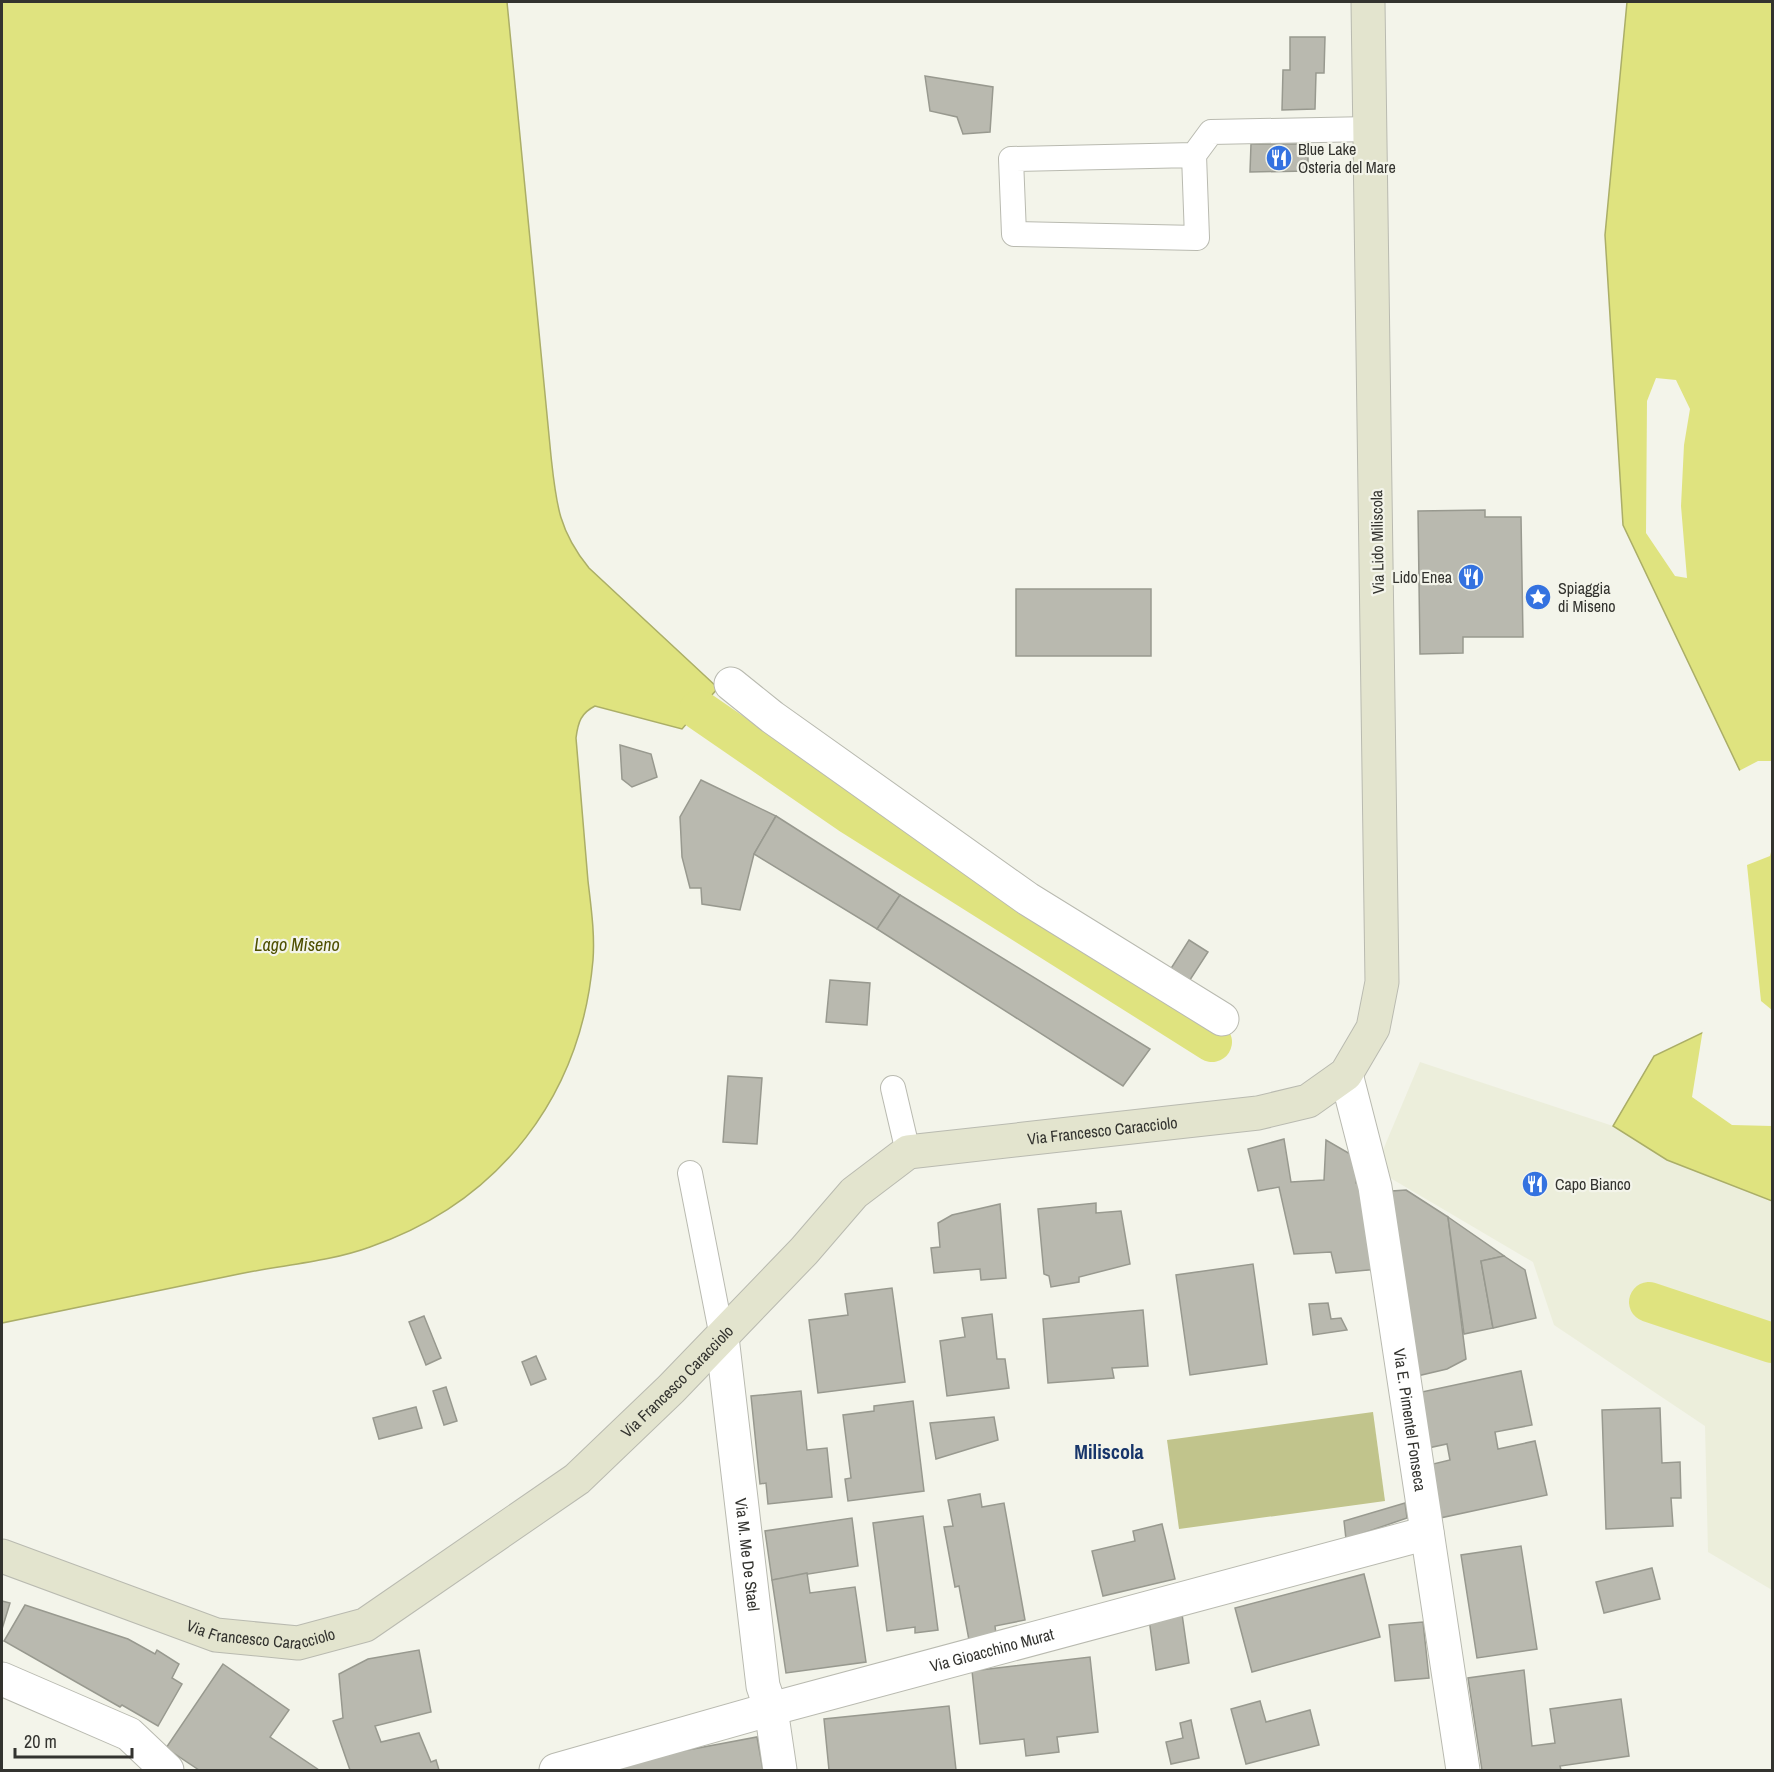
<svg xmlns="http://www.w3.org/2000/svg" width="1774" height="1772" font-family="'Archivo Narrow',sans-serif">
	<rect width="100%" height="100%" fill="#f3f4ea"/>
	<path fill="#eceedb" d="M 1420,1062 L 1613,1126 L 1667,1160 L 1771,1199 L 1772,1590 L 1708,1552 L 1705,1426 L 1554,1325 L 1533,1262 L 1375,1169 Z"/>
	<path fill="#c1c48c" d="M 1373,1412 L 1385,1501 L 1179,1529 L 1167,1440 Z"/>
	<g fill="#dfe37f" stroke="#abae67" stroke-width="1.5">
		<path d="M 2,2 L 507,2 L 551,456 C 556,502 558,530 589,568 L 718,688 L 682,729 L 595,706 C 581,713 578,722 576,738 C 580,785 584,833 588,881 C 591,907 595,934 593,960 C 581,1096 500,1202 370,1247 C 329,1262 282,1265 239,1274 C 160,1290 81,1307 2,1323 Z"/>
		<path d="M 1627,2 L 1772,2 L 1772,1201 L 1667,1160 L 1613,1126 L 1654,1056 L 1754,1008 L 1740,771 L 1623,525 L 1605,235 Z"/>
	</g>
	<g fill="#f3f4ea">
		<path d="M 1656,378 L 1676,380 L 1690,409 L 1684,445 L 1681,506 L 1687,578 L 1675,576 L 1646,533 L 1647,401 Z"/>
		<path d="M 1758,761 L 1772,761 L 1772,848 L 1770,856 L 1747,865 L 1761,1001 L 1772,1010 L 1772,1126 L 1732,1125 L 1692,1097 L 1703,1029 L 1751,1007 L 1737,772 Z"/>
	</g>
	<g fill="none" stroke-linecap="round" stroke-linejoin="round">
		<g stroke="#dfe37f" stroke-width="40">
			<path d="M 699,710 L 850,814 L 1212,1042"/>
			<path d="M 1649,1302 L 1772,1343"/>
		</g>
	</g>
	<g fill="#b9b9af" stroke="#98998f" stroke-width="1.5">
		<path d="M 1290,37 L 1325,37 L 1324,73 L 1316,73 L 1315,109 L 1282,110 L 1283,70 L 1290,70 Z"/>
		<path d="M 925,76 L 993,87 L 990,132 L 963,134 L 957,117 L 930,111 Z"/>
		<path d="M 1251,144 L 1308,144 L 1308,171 L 1250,172 Z"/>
		<path d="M 1485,510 L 1485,517 L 1521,517 L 1523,637 L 1463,637 L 1463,653 L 1420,654 L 1418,511 Z"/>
		<rect x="1016" y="589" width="135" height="67"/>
		<path d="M 620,745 L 651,754 L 657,777 L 632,787 L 622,779 Z"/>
		<path d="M 701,780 L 776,816 L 754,854 L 740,910 L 702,904 L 701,888 L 690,888 L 682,857 L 680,817 Z"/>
		<path d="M 776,816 L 900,895 L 877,929 L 754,854 Z"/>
		<path d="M 900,895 L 1150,1049 L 1123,1086 L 877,929 Z"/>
		<path d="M 1189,940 L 1208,952 L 1188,983 L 1170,970 Z"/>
		<path d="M 830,980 L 870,983 L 867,1025 L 826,1022 Z"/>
		<path d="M 728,1076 L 762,1078 L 757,1144 L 723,1142 Z"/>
		<path d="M 1284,1139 L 1291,1182 L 1324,1180 L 1326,1140 L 1357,1158 L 1356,1183 L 1366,1187 L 1379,1269 L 1336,1273 L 1331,1252 L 1294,1254 L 1279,1187 L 1258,1191 L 1248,1149 Z"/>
		<path d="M 1406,1190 L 1448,1217 L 1466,1359 L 1447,1369 L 1413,1377 L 1392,1191 Z"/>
		<path d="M 1096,1203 L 1096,1213 L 1121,1211 L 1130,1264 L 1079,1277 L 1079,1282 L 1051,1287 L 1049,1276 L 1044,1274 L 1038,1209 Z"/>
		<path d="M 1000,1204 L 1006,1278 L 981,1280 L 980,1269 L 934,1273 L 931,1248 L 940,1247 L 938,1223 L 952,1215 Z"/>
		<path d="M 1448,1217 L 1504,1256 L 1481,1261 L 1493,1328 L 1464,1334 Z"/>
		<path d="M 1504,1256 L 1525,1270 L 1536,1318 L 1493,1328 L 1481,1261 Z"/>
		<path d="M 1253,1264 L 1267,1364 L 1190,1375 L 1176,1275 Z"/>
		<path d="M 892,1288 L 905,1382 L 818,1393 L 809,1320 L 848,1315 L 845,1294 Z"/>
		<path d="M 1328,1303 L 1331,1319 L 1341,1318 L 1347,1330 L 1313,1335 L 1309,1304 Z"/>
		<path d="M 1143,1310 L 1148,1366 L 1112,1368 L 1114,1378 L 1048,1383 L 1043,1319 Z"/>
		<path d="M 992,1314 L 997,1359 L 1005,1359 L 1009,1388 L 947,1396 L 940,1341 L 965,1337 L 962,1318 Z"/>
		<path d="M 424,1316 L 441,1358 L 426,1365 L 409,1322 Z"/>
		<path d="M 536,1356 L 546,1379 L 531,1385 L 522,1362 Z"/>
		<path d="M 1521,1371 L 1532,1425 L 1495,1432 L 1498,1449 L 1535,1441 L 1547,1495 L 1440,1518 L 1429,1465 L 1450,1460 L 1447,1444 L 1428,1448 L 1417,1393 Z"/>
		<path d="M 446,1387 L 457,1421 L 444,1425 L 433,1391 Z"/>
		<path d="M 801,1391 L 807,1450 L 827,1448 L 832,1497 L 768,1504 L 766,1483 L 760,1484 L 751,1396 Z"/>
		<path d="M 913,1401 L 924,1491 L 848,1501 L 845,1479 L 851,1478 L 843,1415 L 874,1411 L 874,1406 Z"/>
		<path d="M 416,1407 L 422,1428 L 379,1439 L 373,1418 Z"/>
		<path d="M 1660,1408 L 1662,1463 L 1680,1462 L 1681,1498 L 1671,1498 L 1673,1526 L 1606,1529 L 1602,1410 Z"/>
		<path d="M 994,1417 L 998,1440 L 936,1459 L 930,1423 Z"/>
		<path d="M 980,1494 L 982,1507 L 1004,1503 L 1025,1620 L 995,1626 L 996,1634 L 969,1640 L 959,1586 L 955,1587 L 944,1527 L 953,1526 L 948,1500 Z"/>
		<path d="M 1405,1503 L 1407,1518 L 1346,1539 L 1344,1521 Z"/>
		<path d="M 923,1516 L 938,1630 L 915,1633 L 915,1627 L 887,1631 L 873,1523 Z"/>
		<path d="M 852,1518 L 858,1566 L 772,1580 L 765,1531 Z"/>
		<path d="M 1162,1524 L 1175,1579 L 1103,1596 L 1092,1551 L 1135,1541 L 1133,1531 Z"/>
		<path d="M 1521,1546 L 1537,1649 L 1477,1658 L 1461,1555 Z"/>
		<path d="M 1652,1568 L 1660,1599 L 1604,1613 L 1596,1582 Z"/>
		<path d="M 807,1573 L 810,1593 L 855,1587 L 866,1662 L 786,1673 L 772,1580 Z"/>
		<path d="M 1364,1574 L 1380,1637 L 1252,1672 L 1235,1608 Z"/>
		<path d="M 2,1601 L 10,1603 L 2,1629 Z"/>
		<path d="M 25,1605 L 128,1639 L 155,1654 L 157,1650 L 179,1664 L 172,1678 L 182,1684 L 158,1726 L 122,1705 L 120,1707 L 4,1641 Z"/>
		<path d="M 1182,1614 L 1189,1663 L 1156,1670 L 1149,1619 Z"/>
		<path d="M 1423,1622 L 1429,1678 L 1395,1681 L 1389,1625 Z"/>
		<path d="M 419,1650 L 431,1712 L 375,1726 L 381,1742 L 419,1733 L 431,1762 L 436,1760 L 439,1770 L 350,1770 L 333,1721 L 343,1718 L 339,1674 L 368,1659 Z"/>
		<path d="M 1090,1657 L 1098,1732 L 1057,1737 L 1059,1752 L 1026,1756 L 1024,1739 L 980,1744 L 972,1671 Z"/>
		<path d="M 223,1664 L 289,1710 L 270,1737 L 319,1770 L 199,1770 L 166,1748 Z"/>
		<path d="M 1524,1670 L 1532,1746 L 1555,1743 L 1550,1709 L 1621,1699 L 1629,1756 L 1560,1766 L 1561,1770 L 1482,1770 L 1468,1678 Z"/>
		<path d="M 1260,1701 L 1266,1722 L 1310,1710 L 1319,1745 L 1246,1764 L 1231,1709 Z"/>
		<path d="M 949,1706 L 956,1770 L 829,1770 L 824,1719 Z"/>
		<path d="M 1191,1720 L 1199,1758 L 1171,1764 L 1166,1742 L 1183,1738 L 1180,1723 Z"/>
		<path d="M 757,1737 L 763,1770 L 597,1770 L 597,1767 Z"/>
	</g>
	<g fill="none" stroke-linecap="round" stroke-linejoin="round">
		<defs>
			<g id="lane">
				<path d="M 1194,155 L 1197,238 L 1014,234 L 1011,159 L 1194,155 L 1211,132 L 1371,129"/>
				<path d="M 893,1088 L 908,1152"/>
				<path d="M 690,1173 L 722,1337"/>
			</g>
			<g id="street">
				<path d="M 731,684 L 772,717 L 1028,899 L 1222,1019"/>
				<path id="s1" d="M 1346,1074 L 1375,1187 L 1463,1770"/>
				<path id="s2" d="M 722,1337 L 763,1686 L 771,1709 L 780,1770"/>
				<path d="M 2,1679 L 129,1734 L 167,1770"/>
				<path id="s3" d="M 556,1770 L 771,1709 L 1427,1533"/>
			</g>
			<g id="secondary">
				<path id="s4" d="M 2,1556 L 216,1635 L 298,1643 L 365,1625 L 577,1479 L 671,1389 L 804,1251 L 854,1193 L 908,1152 L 1258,1113 L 1308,1101 L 1346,1074 L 1373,1028 L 1382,982 L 1368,2"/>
			</g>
		</defs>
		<use href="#lane" stroke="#b9bab0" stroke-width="26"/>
		<use href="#street" stroke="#b9bab0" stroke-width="35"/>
		<use href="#secondary" stroke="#b9bab0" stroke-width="35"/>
		<use href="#lane" stroke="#fff" stroke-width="24"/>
		<use href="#street" stroke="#fff" stroke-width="33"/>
		<use href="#secondary" stroke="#e3e4ce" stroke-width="33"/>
	</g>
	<defs>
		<symbol id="restaurant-disc" viewBox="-11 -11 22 22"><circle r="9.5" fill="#3472e0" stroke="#f3f4ea"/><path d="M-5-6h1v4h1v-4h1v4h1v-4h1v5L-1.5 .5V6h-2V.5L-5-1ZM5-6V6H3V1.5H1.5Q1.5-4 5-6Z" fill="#fff"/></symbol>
		<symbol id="sight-disc" viewBox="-11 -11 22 22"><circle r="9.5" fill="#3472e0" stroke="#f3f4ea"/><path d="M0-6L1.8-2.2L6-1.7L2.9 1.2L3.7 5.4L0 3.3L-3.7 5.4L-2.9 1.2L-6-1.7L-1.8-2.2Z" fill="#fff"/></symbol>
	</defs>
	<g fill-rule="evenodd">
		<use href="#restaurant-disc" x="1264" y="143" width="30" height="30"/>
		<use href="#restaurant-disc" x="1456" y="562" width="30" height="30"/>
		<use href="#sight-disc" x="1523" y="582" width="30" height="30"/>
		<use href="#restaurant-disc" x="1520" y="1169" width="30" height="30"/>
	</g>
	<g text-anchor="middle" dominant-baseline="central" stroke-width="4.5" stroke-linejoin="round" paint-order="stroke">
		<g font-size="16" fill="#33332f" stroke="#f3f4ea" text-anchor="start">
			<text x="1298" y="149">Blue Lake<tspan x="1298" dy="18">Osteria del Mare</tspan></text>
			<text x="1452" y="577" text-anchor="end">Lido Enea</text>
			<text x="1558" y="588">Spiaggia<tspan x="1558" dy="18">di Miseno</tspan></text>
			<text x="1555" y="1184">Capo Bianco</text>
		</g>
		<g font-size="16" fill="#33332f" stroke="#f3f4ea">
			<text transform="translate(1377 542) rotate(-91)">Via Lido Miliscola</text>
			<text stroke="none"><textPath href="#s4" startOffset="1299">Via Francesco Caracciolo</textPath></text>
			<text stroke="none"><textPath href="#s4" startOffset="777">Via Francesco Caracciolo</textPath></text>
			<text stroke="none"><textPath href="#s1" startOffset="352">Via E. Pimentel Fonseca</textPath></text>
			<text stroke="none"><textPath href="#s2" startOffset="219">Via M. Me De Stael</textPath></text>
			<text stroke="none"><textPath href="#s4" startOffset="273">Via Francesco Caracciolo</textPath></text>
			<text stroke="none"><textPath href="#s3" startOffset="452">Via Gioacchino Murat</textPath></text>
		</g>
		<g font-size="18" font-style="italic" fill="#4e4f00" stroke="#f3f4ea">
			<text x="297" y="944">Lago Miseno</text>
		</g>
		<g font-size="20" font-weight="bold" fill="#17356a" stroke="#f3f4ea">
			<text x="1109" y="1451">Miliscola</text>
		</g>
	</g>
	<rect width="1774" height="1772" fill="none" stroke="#33332f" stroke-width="6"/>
	<path d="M15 1748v9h117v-9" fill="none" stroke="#33332f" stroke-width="3"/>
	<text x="24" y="1748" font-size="18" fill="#33332f" stroke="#f3f4ea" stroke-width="4.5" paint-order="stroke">20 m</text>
</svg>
